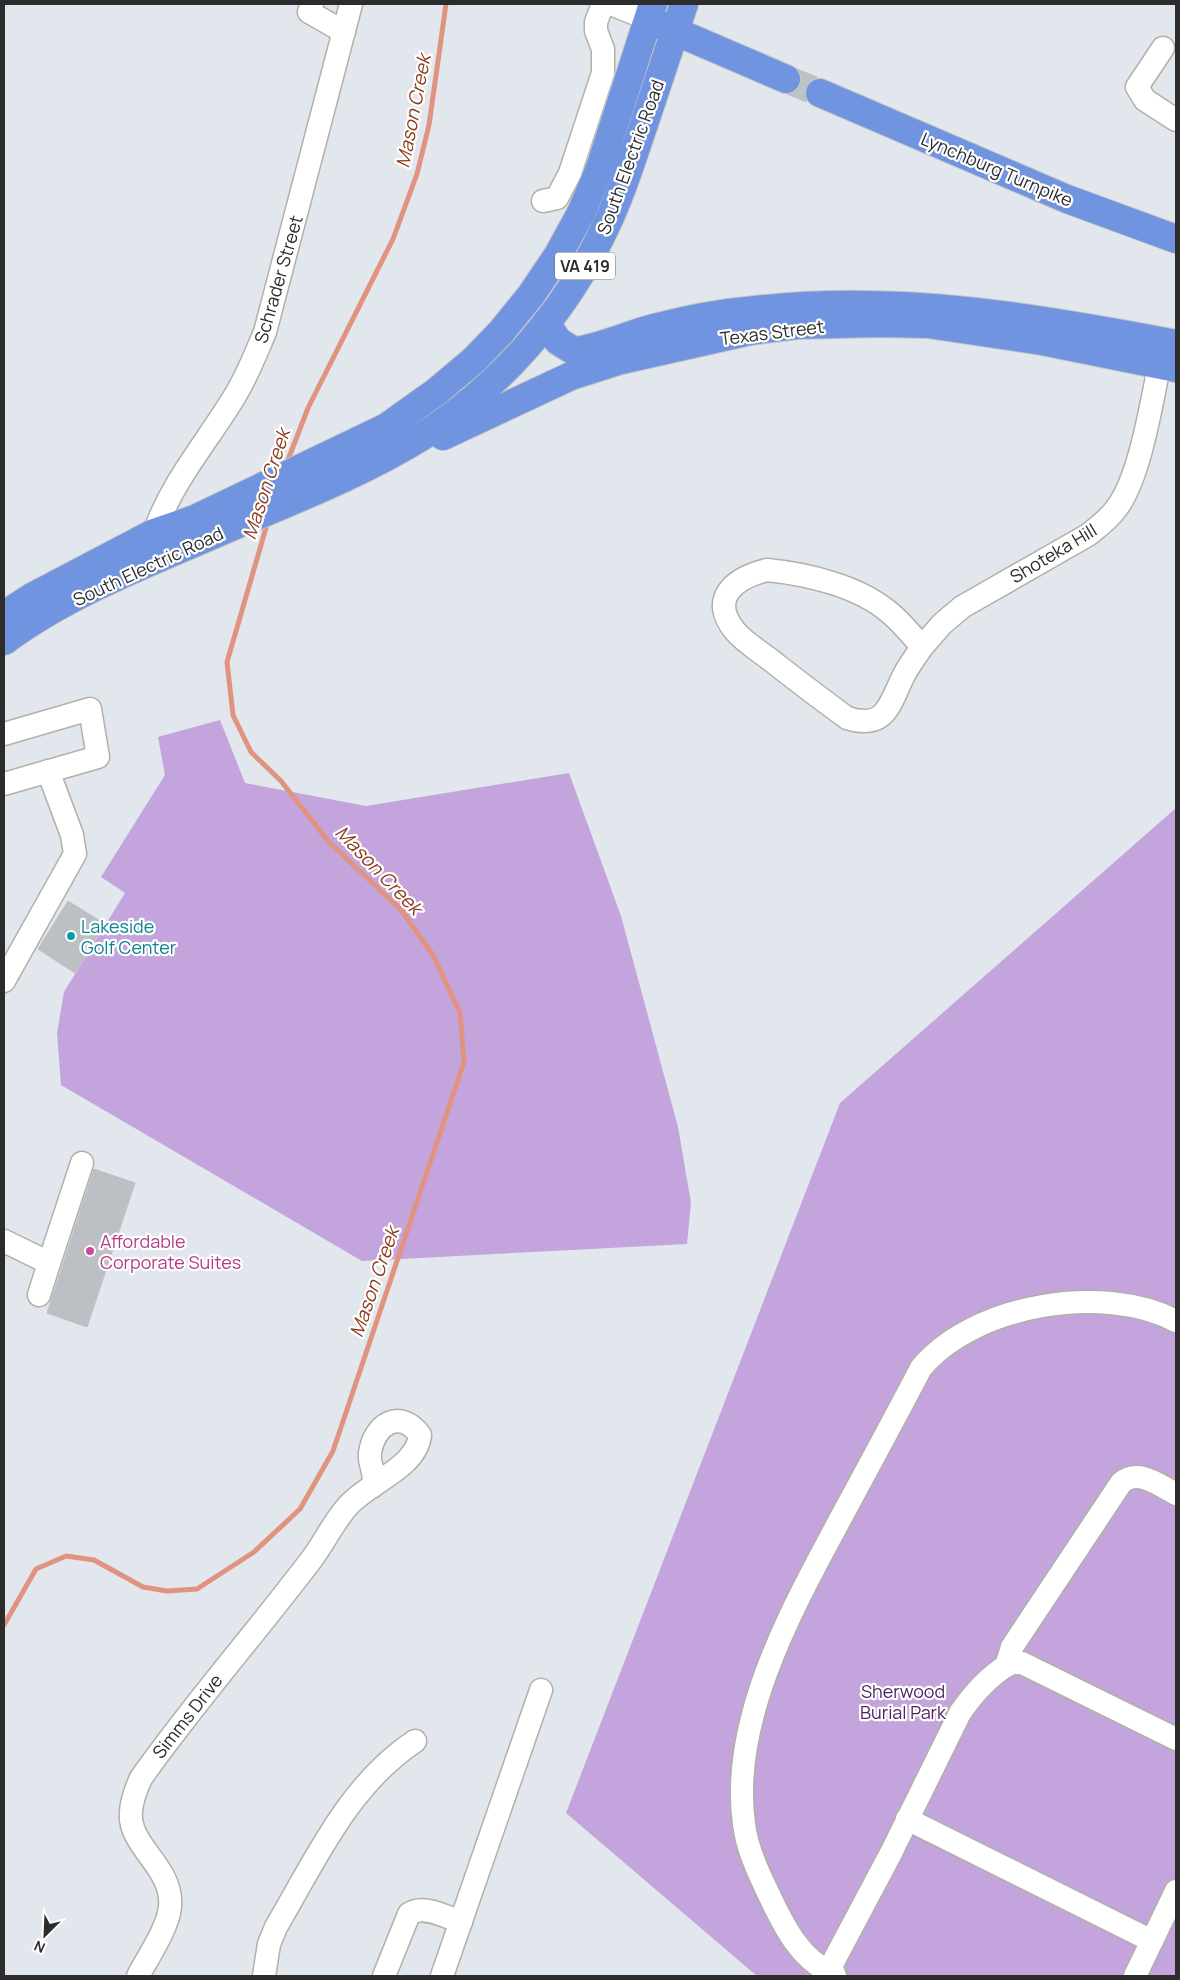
<svg xmlns="http://www.w3.org/2000/svg" width="1180" height="1980" font-family="Manrope,sans-serif">
	<rect width="100%" height="100%" fill="#e1e7ec"/>
	<g fill="#c4a4dc">
		<path d="M 220,720 L 245,783 L 366,806 L 569,773 L 621,916 L 678,1127 L 691,1203 L 687,1244 L 362,1261 L 61,1085 L 57,1033 L 64,992 L 125,893 L 101,877 L 165,775 L 158,737 Z"/>
		<path d="M 1176,808 L 1176,1976 L 757,1976 L 566,1813 L 840,1103 Z"/>
	</g>
	<g fill="none" stroke-linecap="round" stroke-linejoin="round">
		<g stroke="#e19381" stroke-width="5">
			<path d="M 286,465 L 308,408 L 393,239 L 417,174 L 429,125 L 446,4"/>
			<path d="M 4,1625 L 36,1569 L 66,1556 L 94,1560 L 143,1587 L 167,1591 L 197,1589 L 254,1552 L 300,1509 L 333,1451 L 464,1062 L 460,1013 L 433,955 L 401,910 L 328,841 L 281,781 L 251,752 L 233,715 L 227,662 L 268,521"/>
		</g>
	</g>
	<g fill="#bcc0c5" stroke="#bac0c8">
		<path d="M 68,901 L 105,924 L 75,973 L 38,949 Z"/>
		<path d="M 94,1169 L 135,1183 L 87,1327 L 47,1313 Z"/>
	</g>
	<g fill="none" stroke-linecap="round" stroke-linejoin="round">
		<path stroke="#bdc2c6" stroke-width="28" stroke-dasharray="28 14" stroke-linecap="butt" d="M 786,79 L 820,93"/>
		<defs>
			<g id="minor">
				<path d="M 312,4 L 309,12 L 344,32"/>
				<path d="M 611,4 L 648,19"/>
				<path d="M 1163,48 L 1137,87 L 1145,100 L 1176,120"/>
				<path d="M 543,201 L 557,198 L 570,173 L 603,73 L 603,49 L 596,31 L 596,22 L 603,4"/>
				<path d="M 154,533 C 172,481 208,441 236,394 C 248,374 256,353 265,332 L 351,4"/>
				<path d="M 767,570 C 807,574 859,586 890,613 C 902,623 912,635 922,647 C 916,656 910,664 905,673 C 890,701 888,731 847,718 C 824,701 800,683 777,665 C 764,654 746,644 735,631 C 708,598 735,578 767,570 Z"/>
				<path d="M 922,647 L 942,624 L 962,607 L 1088,535 C 1098,527 1108,520 1116,509 C 1142,476 1153,391 1163,348"/>
				<path d="M 4,734 L 90,709 L 98,757 L 4,784"/>
				<path d="M 4,981 L 75,854 L 72,835 L 48,771"/>
				<path d="M 4,1241 L 49,1263 L 82,1163"/>
				<path d="M 39,1295 L 49,1263"/>
				<path d="M 1006,1666 L 1013,1663 L 1022,1663 L 1176,1739"/>
				<path d="M 907,1819 L 1152,1941"/>
				<path d="M 832,1973 C 801,1960 785,1928 771,1899 C 760,1876 747,1850 744,1824 C 729,1717 796,1602 844,1512 C 870,1464 896,1416 921,1368 C 974,1304 1104,1283 1176,1321"/>
				<path d="M 138,1976 C 148,1957 168,1928 170,1907 C 174,1867 127,1846 131,1811 C 132,1799 136,1789 141,1778 C 194,1703 255,1634 311,1560 C 324,1543 333,1523 347,1507 C 367,1483 417,1468 420,1435 C 400,1408 374,1424 370,1453 C 368,1466 378,1474 372,1487"/>
				<path d="M 264,1976 L 269,1944 L 276,1927 C 316,1859 348,1786 415,1741"/>
				<path d="M 384,1976 L 409,1914 C 423,1904 446,1917 461,1922"/>
				<path d="M 442,1976 L 541,1690"/>
				<path d="M 835,1976 L 831,1966 L 891,1853 L 960,1713 C 973,1694 987,1678 1006,1666 L 1012,1647 L 1121,1483 C 1138,1468 1159,1485 1176,1494"/>
				<path d="M 1135,1976 L 1176,1891"/>
			</g>
			<g id="major">
				<path d="M 658,24 L 786,79"/>
				<path d="M 820,93 L 1067,199 L 1176,239"/>
				<path d="M 546,323 L 558,341 L 574,351 C 598,349 632,333 658,327 C 689,319 722,313 755,310 C 899,294 1035,317 1176,344"/>
				<path d="M 443,436 L 571,376 L 621,360 L 750,331 L 797,325 L 880,323 L 928,324 L 1042,341 L 1176,368"/>
				<path d="M 4,615 L 32,597 L 154,533 L 195,519 L 387,427 L 436,392 L 474,360 L 501,332 L 531,295 L 558,255 L 581,213 L 600,168 L 653,4"/>
				<path d="M 4,641 C 75,588 167,556 247,520 C 306,495 366,471 421,437 C 498,389 564,314 603,232 C 619,200 630,165 642,130 C 656,88 670,46 684,4"/>
			</g>
		</defs>
		<use href="#minor" stroke="#b3b0aa" stroke-width="25"/>
		<use href="#major" stroke="#c4c4c4" stroke-width="30"/>
		<use href="#minor" stroke="#fff" stroke-width="22"/>
		<use href="#major" stroke="#7194e0" stroke-width="28"/>
	</g>
	<circle fill="#0f9aa8" stroke="#fff" stroke-width="2" cx="71" cy="936" r="5"/>
	<circle fill="#d1479c" stroke="#fff" stroke-width="2" cx="90" cy="1251" r="5"/>
	<g text-anchor="middle" dominant-baseline="central" stroke-width="4.5" stroke-linejoin="round" paint-order="stroke">
		<rect fill="#fff" stroke="#6b6b6b" stroke-width="1" x="555" y="252.5" width="60" height="27" rx="4"/>
		<g font-size="16" font-weight="bold" fill="#2c2c2c">
			<text x="585" y="266">VA 419</text>
		</g>
		<g font-size="18" fill="#2c2c2c" stroke="#fff">
			<text transform="translate(630 157) rotate(-70)">South Electric Road</text>
			<text transform="translate(997 169) rotate(23)">Lynchburg Turnpike</text>
			<text transform="translate(278 279) rotate(-74)">Schrader Street</text>
			<text transform="translate(772 332) rotate(-7)">Texas Street</text>
			<text transform="translate(1053 553) rotate(-31)">Shoteka Hill</text>
			<text transform="translate(148 566) rotate(-25)">South Electric Road</text>
			<text transform="translate(187 1716) rotate(-52)">Simms Drive</text>
		</g>
		<g font-size="18" fill="#0d838f" stroke="#fff" text-anchor="start">
			<text x="81" y="926">Lakeside<tspan x="81" dy="21">Golf Center</tspan></text>
		</g>
		<g font-size="18" fill="#b23c85" stroke="#fff" text-anchor="start">
			<text x="100" y="1241">Affordable<tspan x="100" dy="21">Corporate Suites</tspan></text>
		</g>
		<g font-size="18" fill="#502462" stroke="#fff">
			<text x="903" y="1691">Sherwood<tspan x="903" dy="21">Burial Park</tspan></text>
		</g>
		<g font-size="19" font-style="italic" fill="#8e3c1e" stroke="#fff">
			<text transform="translate(413 111) rotate(-79)">Mason Creek</text>
			<text transform="translate(266 484) rotate(-72)">Mason Creek</text>
			<text transform="translate(379 870) rotate(46)">Mason Creek</text>
			<text transform="translate(374 1282) rotate(-71)">Mason Creek</text>
		</g>
	</g>
	<rect width="1180" height="1980" fill="none" stroke="#2c2c2c" stroke-width="10"/>
	<g transform="translate(45 1935) rotate(204)" stroke="#ffffff" stroke-width="4" paint-order="stroke">
	<path d="M0-4L9 19L0 12L-9 19Z" fill="#2c2c2c"/>
	<text y="-8" font-size="14" font-weight="bold" text-anchor="middle" fill="#2c2c2c">N</text>
	</g>
</svg>
